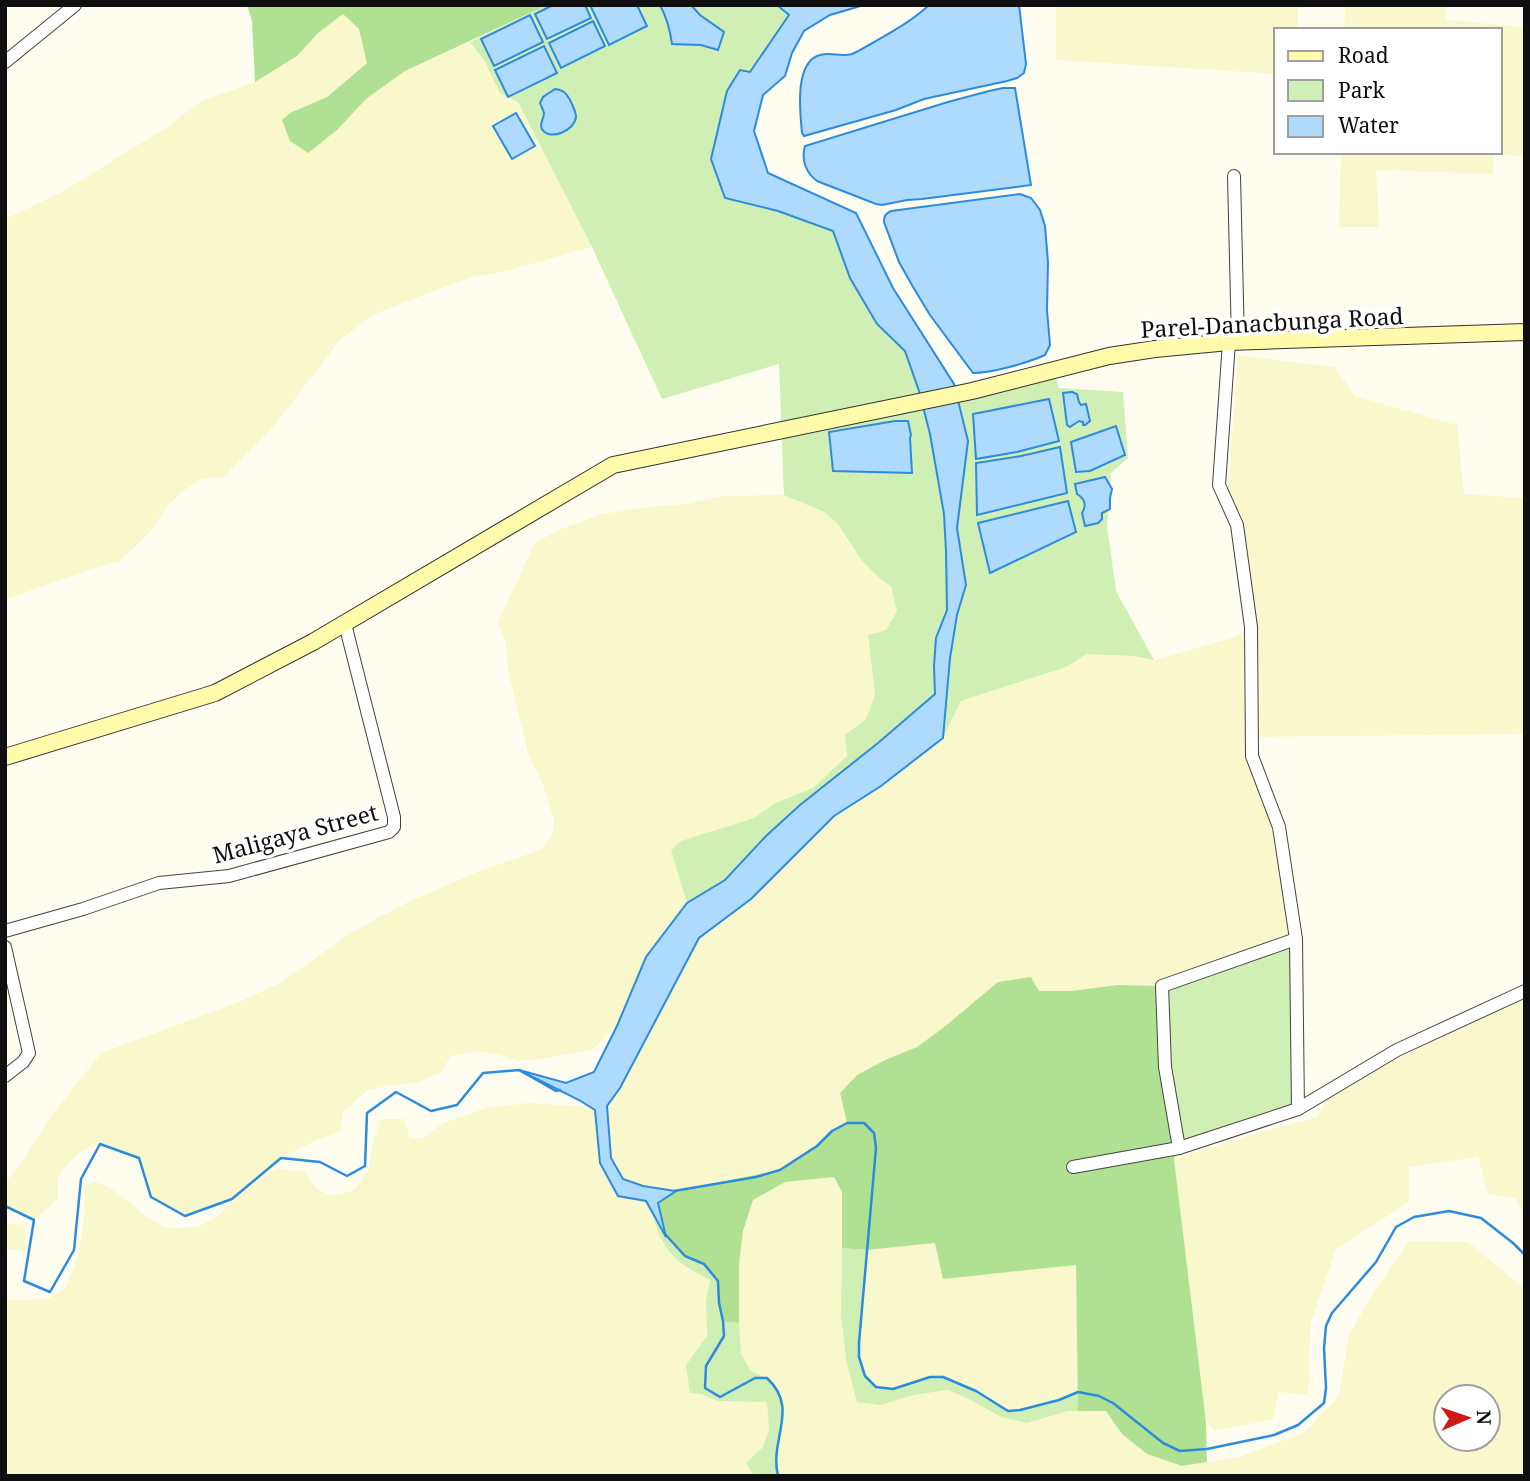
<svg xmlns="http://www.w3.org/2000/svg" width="1530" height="1481" font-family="'Noto Serif',serif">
	<rect width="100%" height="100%" fill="#fffdf0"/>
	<g fill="#f9f8cc" fill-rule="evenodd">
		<path d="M 1056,5 L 1298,5 L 1297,30 L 1276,30 L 1276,74 L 1056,60 Z"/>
		<path d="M 1345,5 L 1445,5 L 1446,20 L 1525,27 L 1525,157 L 1494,154 L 1493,174 L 1376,170 L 1379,227 L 1339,227 L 1341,152 L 1500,152 L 1500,30 L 1344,30 Z"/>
		<path d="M 343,14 L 359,29 L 367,62 L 327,97 L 290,113 L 337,130 L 366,99 L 405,71 L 470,42 L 484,60 L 500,93 L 518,102 L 592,247 L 506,271 L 469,278 L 400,304 L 371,316 L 339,341 L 275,425 L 225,476 L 199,480 L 179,494 L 166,508 L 151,531 L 120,561 L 91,569 L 5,600 L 5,219 L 62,192 L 167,127 L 201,101 L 255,82 L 297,56 L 318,33 Z"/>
		<path d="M 1238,355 L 1335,367 L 1355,396 L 1457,425 L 1464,494 L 1525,498 L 1525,734 L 1252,737 L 1279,827 L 1296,939 L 1162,986 L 1118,985 L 1071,991 L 1038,991 L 1031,977 L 943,1028 L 917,1047 L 885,1060 L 857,1075 L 840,1093 L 847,1123 L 832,1131 L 817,1146 L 780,1170 L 756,1177 L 676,1191 L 643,1186 L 623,1179 L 611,1158 L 607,1106 L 620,1088 L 699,938 L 751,899 L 834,816 L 881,786 L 943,739 L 961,701 L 1066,667 L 1087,654 L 1133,656 L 1155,660 L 1235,637 L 1251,627 L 1256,651 L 1255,605 L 1243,519 L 1228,491 Z"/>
		<path d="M 784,495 L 823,512 L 837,523 L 852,548 L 880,579 L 891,586 L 897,611 L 886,630 L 868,636 L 875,695 L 866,719 L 845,735 L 847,756 L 813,788 L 775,803 L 754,818 L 681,841 L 671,850 L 687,903 L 646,957 L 617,1026 L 593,1049 L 542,1059 L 519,1061 L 499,1055 L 477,1051 L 451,1056 L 440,1073 L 416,1083 L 392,1085 L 368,1090 L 343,1112 L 341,1130 L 315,1141 L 281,1158 L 232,1199 L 185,1216 L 151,1197 L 139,1158 L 100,1144 L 77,1154 L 58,1177 L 58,1198 L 34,1220 L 5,1206 L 5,1182 L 16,1170 L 54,1112 L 101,1053 L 239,1002 L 282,982 L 350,933 L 408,902 L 477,872 L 540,850 L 552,836 L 554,820 L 542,782 L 529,757 L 509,675 L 505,641 L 498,622 L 534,544 L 556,531 L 602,514 L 655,506 L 688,504 L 722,496 Z"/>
		<path d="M 1525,999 L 1525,1214 L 1515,1198 L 1488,1194 L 1478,1157 L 1409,1167 L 1409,1202 L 1336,1249 L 1311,1322 L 1308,1395 L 1279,1392 L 1273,1419 L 1215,1431 L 1206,1422 L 1174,1159 L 1263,1131 L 1318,1117 L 1327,1097 L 1412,1051 Z"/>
		<path d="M 528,1103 L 575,1106 L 595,1110 L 600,1163 L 618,1196 L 646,1201 L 662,1242 L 675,1258 L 690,1270 L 710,1280 L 706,1301 L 707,1336 L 701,1394 L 718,1401 L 767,1402 L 769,1430 L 763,1447 L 746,1463 L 754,1476 L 5,1476 L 5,1300 L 47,1299 L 65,1289 L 74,1268 L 79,1251 L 85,1209 L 84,1186 L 95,1182 L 108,1186 L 148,1217 L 166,1228 L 198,1227 L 217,1216 L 259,1180 L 278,1168 L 305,1172 L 317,1189 L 332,1196 L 354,1190 L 368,1171 L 371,1151 L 380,1119 L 404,1119 L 410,1138 L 423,1138 L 443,1123 L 486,1108 Z"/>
		<path d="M 834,1177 L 842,1192 L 843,1221 L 841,1275 L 846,1359 L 880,1405 L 914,1395 L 949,1390 L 1027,1422 L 1068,1411 L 1106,1411 L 1122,1434 L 1147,1454 L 1182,1466 L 1239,1457 L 1305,1432 L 1339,1396 L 1349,1335 L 1369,1300 L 1409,1241 L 1468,1242 L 1525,1289 L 1525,1476 L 778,1476 L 776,1470 L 778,1438 L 783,1404 L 767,1378 L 751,1371 L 741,1354 L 738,1307 L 739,1264 L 743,1231 L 753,1199 L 785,1182 ZM 1446,1397 L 1488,1397 L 1488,1439 L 1446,1439 Z"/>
		<path d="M 5,1223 L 24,1225 L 26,1251 L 5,1249 Z"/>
		<path d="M 935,1243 L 944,1278 L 1076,1265 L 1078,1392 L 1059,1400 L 1020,1410 L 1008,1411 L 930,1377 L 893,1389 L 876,1387 L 865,1376 L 859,1357 L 859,1346 L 867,1250 Z"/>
	</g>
	<g fill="#cfefb5">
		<path d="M 547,5 L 660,5 C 667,18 670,29 672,44 L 701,45 L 717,50 L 724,32 L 700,15 L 691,5 L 777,5 L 789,15 L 750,72 L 727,91 L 711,159 L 725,198 L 778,211 L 833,231 L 850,278 L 877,324 L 905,351 L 922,401 L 930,434 L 944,514 L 946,551 L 947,610 L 936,638 L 934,666 L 935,694 L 766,836 L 725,880 L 687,903 L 671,850 L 681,841 L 754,818 L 775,803 L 813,788 L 847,756 L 845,735 L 866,719 L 875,695 L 868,635 L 886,630 L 897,611 L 891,586 L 880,579 L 862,561 L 837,523 L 824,512 L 784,495 L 779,364 L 662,399 L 592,247 L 518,102 L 500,93 L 484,60 L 470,42 Z"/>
		<path d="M 1054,370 L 1059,388 L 1123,392 L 1128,458 L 1111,473 L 1107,526 L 1116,591 L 1154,660 L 1133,656 L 1087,654 L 1066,667 L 961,701 L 943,738 L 950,658 L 957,614 L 966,585 L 957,528 L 968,441 L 958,394 Z"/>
		<path d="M 1296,939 L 1298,1109 L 1179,1148 L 1162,986 Z"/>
		<path d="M 651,1211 L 666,1237 L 685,1256 L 704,1264 L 718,1281 L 719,1303 L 723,1320 L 739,1323 L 741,1354 L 751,1371 L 767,1378 L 777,1388 L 783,1404 L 778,1438 L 776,1470 L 778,1476 L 754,1476 L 746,1463 L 763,1447 L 769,1430 L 767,1402 L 718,1401 L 701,1394 L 690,1393 L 686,1365 L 707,1336 L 706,1301 L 710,1280 C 692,1271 673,1261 663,1242 C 657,1233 655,1221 651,1211 Z"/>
		<path d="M 842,1248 L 867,1250 L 859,1343 C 859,1358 860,1372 871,1382 C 891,1402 920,1372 943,1377 C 966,1382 984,1400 1005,1409 C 1018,1415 1064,1398 1078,1392 L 1078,1411 L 1068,1411 L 1027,1423 L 1001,1417 L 969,1399 L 948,1390 L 914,1395 L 880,1405 L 857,1402 L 846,1359 L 841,1314 Z"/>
	</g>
	<g fill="#b0e192">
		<path d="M 247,5 L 547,5 L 405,71 L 366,99 L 337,130 L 308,153 L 290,141 L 282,120 L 290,113 L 327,97 L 367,63 L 359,29 L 343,14 L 318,33 L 297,56 L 255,82 L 252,21 Z"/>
		<path d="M 1031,977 L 1039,991 L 1071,991 L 1118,985 L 1162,986 L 1179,1148 L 1174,1159 L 1206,1422 L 1207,1462 L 1182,1466 L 1147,1454 L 1122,1434 L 1106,1411 L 1078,1411 L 1076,1265 L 943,1279 L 935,1243 L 867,1250 L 842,1248 L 842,1192 L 834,1177 L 785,1182 L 753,1200 L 743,1231 L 739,1264 L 739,1323 L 723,1321 L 719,1303 L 718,1281 L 704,1264 L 685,1256 L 666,1237 L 658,1203 L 676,1191 L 780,1170 L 817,1146 L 832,1131 L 847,1123 L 840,1093 L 857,1075 L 885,1060 L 917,1047 L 943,1028 L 998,982 Z"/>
	</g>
	<g fill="#aedafd" stroke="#2d8bdd" stroke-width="2">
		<path d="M 553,5 L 585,5 L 591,18 L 547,39 L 535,14 Z"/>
		<path d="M 590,5 L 637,5 L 647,26 L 609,45 Z"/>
		<path d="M 660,5 L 691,5 L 700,15 L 724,32 L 718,50 L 701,45 L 672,44 C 670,29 667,18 660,5 Z"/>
		<path d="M 777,5 L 864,5 L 830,15 L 804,31 L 792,53 L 785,76 L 763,95 L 754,131 L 768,173 L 856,213 L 893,288 L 954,384 L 968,441 L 957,528 L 966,585 L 957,615 L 950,658 L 943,738 L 881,786 L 834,816 L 751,899 L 699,938 L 620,1088 L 607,1106 L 611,1158 L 623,1179 L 643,1186 L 676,1191 L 658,1203 L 666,1237 L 646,1201 L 618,1196 L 600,1163 L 595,1110 L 579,1100 L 519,1070 L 566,1083 L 594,1072 L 617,1026 L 646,957 L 687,903 L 725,880 L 766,836 L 800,805 L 878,743 L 935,694 L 934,666 L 936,638 L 947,610 L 946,551 L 944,514 L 930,434 L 919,391 L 905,351 L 877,324 L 850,278 L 833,231 L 778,211 L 725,198 L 711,159 L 727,91 L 740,70 L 750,72 L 789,15 Z"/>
		<path d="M 929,5 L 1019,5 L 1026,64 L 1024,73 L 1017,78 L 1007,81 L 924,99 L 896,110 L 804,136 L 802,133 C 800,112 794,62 820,55 C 831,52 841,57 852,54 C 860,51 868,45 876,41 C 895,30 913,20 929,5 Z"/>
		<path d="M 530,15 L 543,42 L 494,66 L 481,39 Z"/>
		<path d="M 593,21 L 605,46 L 561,68 L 549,43 Z"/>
		<path d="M 544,46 L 557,73 L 508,97 L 495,70 Z"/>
		<path d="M 1003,88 L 1015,88 L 1031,185 L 922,199 L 907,200 L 882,205 L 876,204 L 817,181 C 806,173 801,160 805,146 L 948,102 L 989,91 Z"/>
		<path d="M 555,89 C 564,90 567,94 571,102 C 573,106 576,112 576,117 C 575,130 550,142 542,129 C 539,122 544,120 544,113 C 543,109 541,106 540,103 L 543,97 Z"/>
		<path d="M 516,113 L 535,146 L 512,159 L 493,126 Z"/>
		<path d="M 1020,194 L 1031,198 L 1040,210 L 1045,226 L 1048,262 L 1047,310 L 1050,345 L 1045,355 C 1027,363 992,373 973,373 L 930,315 L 913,287 L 899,262 L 884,222 C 884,216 885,214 891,211 Z"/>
		<path d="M 1072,392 L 1077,394 L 1079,402 L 1081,405 L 1086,404 L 1090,421 L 1085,425 L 1083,425 L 1083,422 L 1079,421 L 1070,427 L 1067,425 L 1063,393 Z"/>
		<path d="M 1049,399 L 1059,441 L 1017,452 L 976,459 L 973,414 Z"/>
		<path d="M 895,421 L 908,421 L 911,435 L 910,438 L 912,473 L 833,471 L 829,432 Z"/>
		<path d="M 1116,426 L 1125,455 L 1090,471 L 1076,472 L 1071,442 Z"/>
		<path d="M 1060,447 L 1067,493 L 977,515 L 976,463 L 1021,456 Z"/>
		<path d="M 1105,477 L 1112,489 L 1110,498 L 1110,509 L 1102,513 L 1102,519 L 1098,523 L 1085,526 L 1082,513 C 1087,505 1085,499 1077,494 L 1075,484 Z"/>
		<path d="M 1068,501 L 1076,532 L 990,573 L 978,523 Z"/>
	</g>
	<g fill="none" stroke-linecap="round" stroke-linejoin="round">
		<g stroke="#2d8bdd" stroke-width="2.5">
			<path d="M 674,1191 L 756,1177 L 780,1170 L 817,1146 L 832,1131 L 847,1123 L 864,1123 L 874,1133 L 876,1148 L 859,1343 L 859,1357 L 865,1376 L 876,1387 L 893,1389 L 930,1377 L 943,1377 L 976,1391 L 1008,1411 L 1020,1410 L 1059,1400 L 1078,1392 L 1099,1396 L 1113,1403 L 1163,1443 L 1180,1451 L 1207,1449 L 1274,1435 L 1298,1425 L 1324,1403 L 1326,1388 L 1324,1348 L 1326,1326 L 1332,1313 L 1376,1262 L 1396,1227 L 1414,1217 L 1449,1211 L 1481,1218 L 1513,1243 L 1525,1255"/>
			<path d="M 5,1206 L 34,1220 L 24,1281 L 50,1292 L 74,1250 L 81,1179 L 100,1144 L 139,1158 L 151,1197 L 185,1216 L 232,1199 L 281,1158 L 320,1162 L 347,1176 L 365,1166 L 367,1113 L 396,1092 L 431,1111 L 457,1105 L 483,1073 L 519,1070 L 556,1091 L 560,1090"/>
			<path d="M 665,1234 L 685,1256 L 704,1264 L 718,1281 L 719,1303 L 723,1321 L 724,1336 L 706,1366 L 705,1388 L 720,1397 L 755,1378 L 767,1378 C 800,1409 769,1438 778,1476"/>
		</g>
		<defs>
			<g id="street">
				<path d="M 5,62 L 75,5"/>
				<path d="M 1234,176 L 1238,342"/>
				<path d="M 1229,342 L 1219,485 L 1237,525 L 1251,627 L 1252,756 L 1279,827 L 1296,939 L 1298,1109"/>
				<path d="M 5,931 L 83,909 L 159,883 L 229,876 L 389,832 L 394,827 L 394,817 L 345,624"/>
				<path d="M 1296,939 L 1162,986 L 1165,1067 L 1179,1148 L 1298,1109 L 1397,1050 L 1525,991"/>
				<path d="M 5,947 L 29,1053 L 23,1062 L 5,1076"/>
				<path d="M 1073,1167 L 1179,1148"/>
			</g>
			<path id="secondary" d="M 5,757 L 215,693 L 313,642 L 613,465 L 972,391 L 1109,356 L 1155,349 L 1229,342 L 1525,332"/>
		</defs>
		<use href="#street" stroke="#424242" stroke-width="14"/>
		<use href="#secondary" stroke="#313131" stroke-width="18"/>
		<use href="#street" stroke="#fff" stroke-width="12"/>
		<use href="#secondary" stroke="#fffbab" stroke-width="16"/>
	</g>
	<g text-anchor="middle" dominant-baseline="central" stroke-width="7" stroke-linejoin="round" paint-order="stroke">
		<g font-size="23" fill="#0f0f0f" stroke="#fff">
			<text transform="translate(1272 322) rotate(-3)">Parel-Danacbunga Road</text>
			<text transform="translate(295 833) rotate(-15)">Maligaya Street</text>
		</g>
	</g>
	<rect width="1530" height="1481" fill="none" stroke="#0f0f0f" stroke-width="14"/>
	<rect x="1274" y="28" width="228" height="126" fill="#ffffff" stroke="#9f9f9f" stroke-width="2"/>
	<rect x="1288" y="51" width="35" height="10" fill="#fffbab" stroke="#9f9f9f" stroke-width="2"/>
	<text x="1338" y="63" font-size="21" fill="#0f0f0f">Road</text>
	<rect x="1288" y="80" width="35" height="21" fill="#cfefb5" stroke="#9f9f9f" stroke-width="2"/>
	<text x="1338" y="98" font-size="21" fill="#0f0f0f">Park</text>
	<rect x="1288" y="116" width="35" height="21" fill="#aedafd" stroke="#9f9f9f" stroke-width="2"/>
	<text x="1338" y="133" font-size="21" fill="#0f0f0f">Water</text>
	<g transform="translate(1467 1418) rotate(88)"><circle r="33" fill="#ffffff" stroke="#9f9f9f" stroke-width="2"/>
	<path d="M0-5L12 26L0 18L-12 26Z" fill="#cf1916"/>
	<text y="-10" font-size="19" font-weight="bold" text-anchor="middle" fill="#0f0f0f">N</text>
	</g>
</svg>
